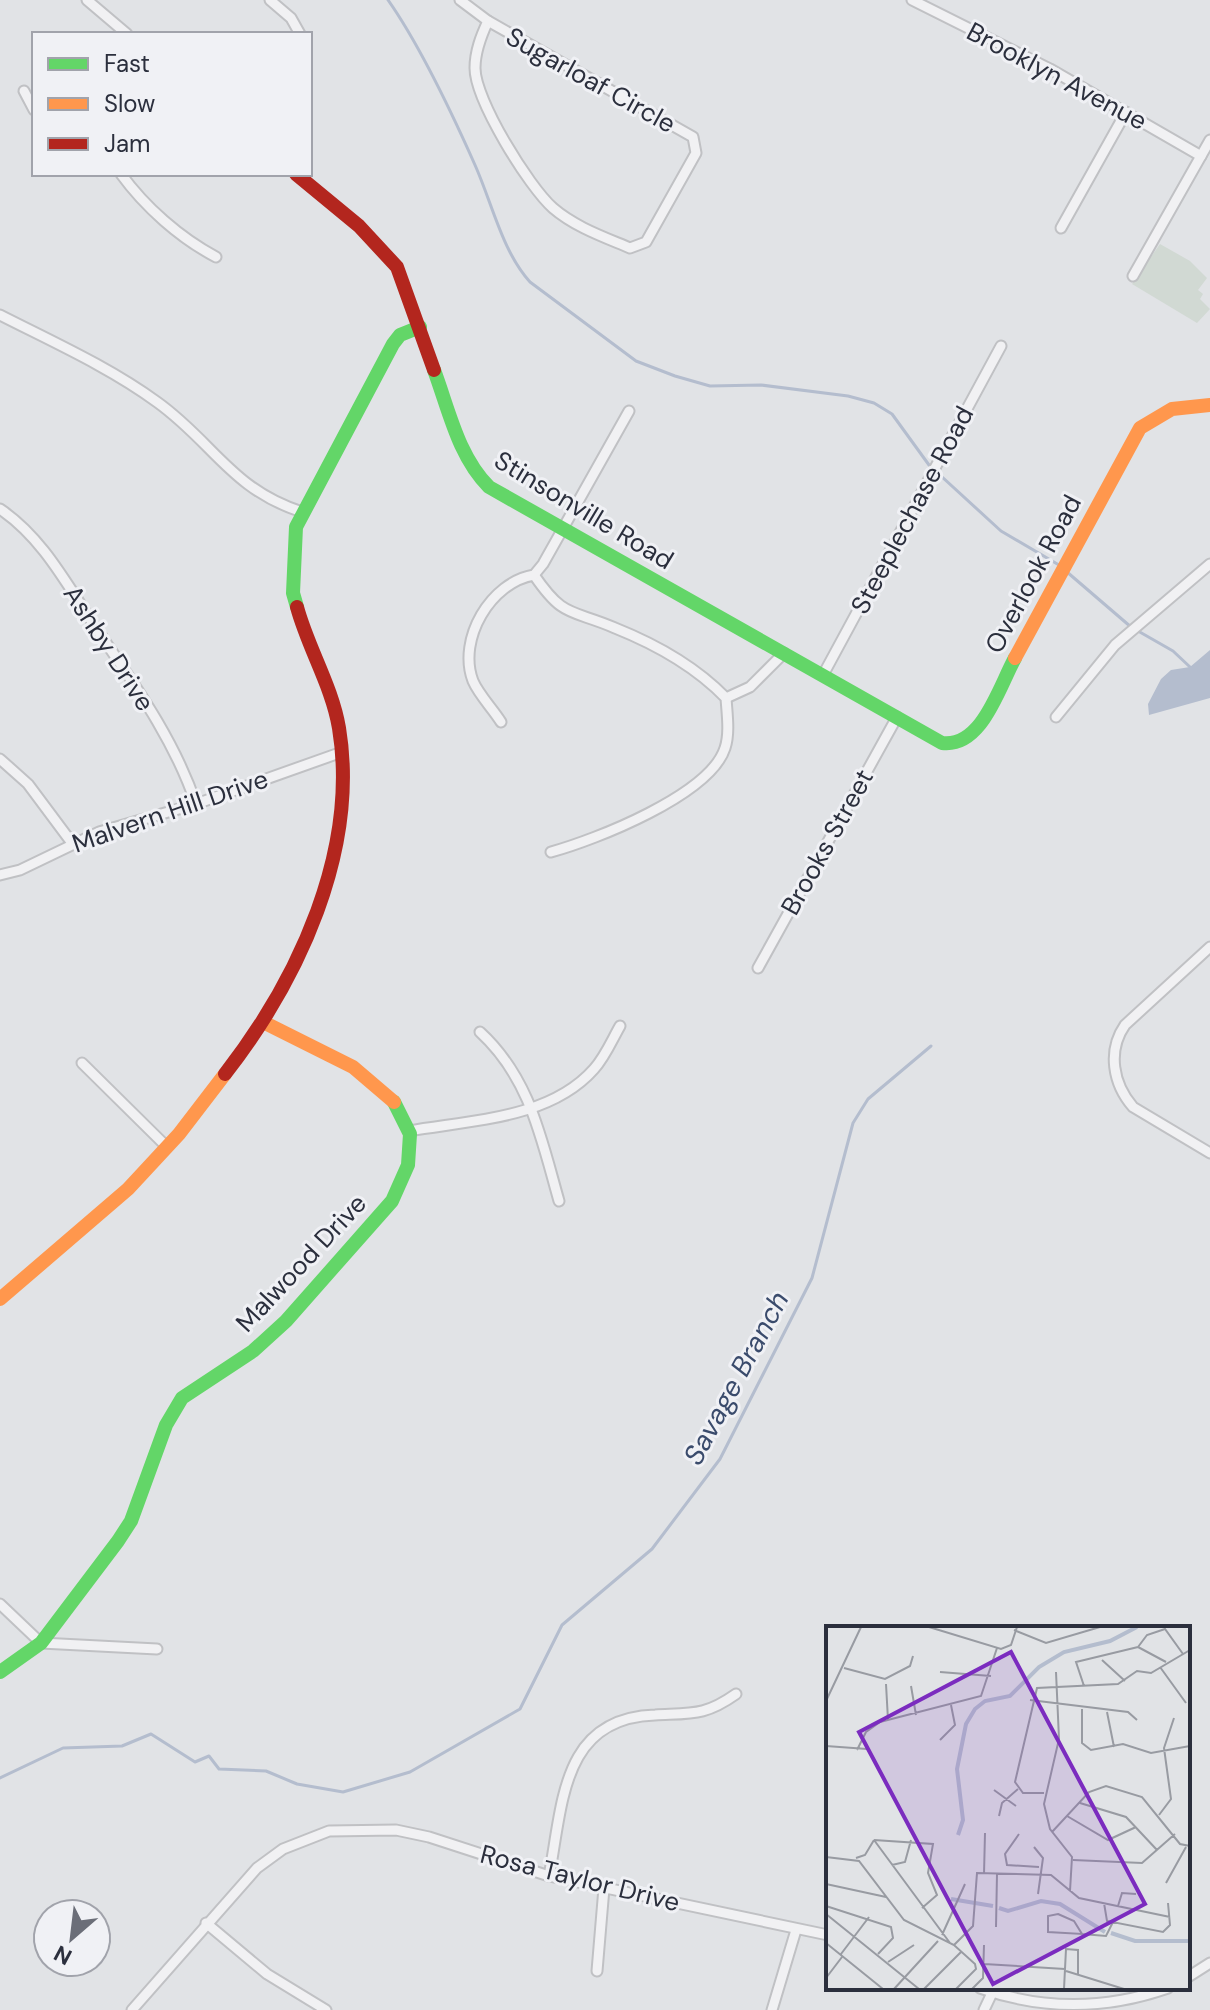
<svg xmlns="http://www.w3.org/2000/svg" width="1210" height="2010" font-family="'DM Sans',sans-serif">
	<rect width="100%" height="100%" fill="#e1e3e6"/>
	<path fill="#d1d9d3" d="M 1160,244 L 1190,261 L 1207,278 L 1198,290 L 1203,294 L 1200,299 L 1210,309 L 1197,323 L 1132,284 Z"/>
	<path fill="#b4bdce" d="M 1210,650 L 1210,698 L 1149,715 L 1148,704 L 1161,679 L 1171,670 L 1190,667 Z"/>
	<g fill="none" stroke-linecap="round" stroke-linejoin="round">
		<g stroke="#b4bdce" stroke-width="3">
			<path d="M 388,0 C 421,47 451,111 475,165 C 492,203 502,251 530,282 L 636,361 L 675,376 L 710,386 L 761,385 L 848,396 L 874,403 L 892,414 L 929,465 L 1001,531 L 1059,565"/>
			<path d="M 1067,572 L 1131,627"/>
			<path d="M 1138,631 L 1173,651 L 1190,667"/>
			<path d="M 0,1778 L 63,1748 L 122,1746 L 151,1734 L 195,1762 L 209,1756 L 219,1769 L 266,1771 L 297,1784 L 343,1792 L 410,1772 L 520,1709 L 562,1625 L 652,1549 L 720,1459 L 812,1278 L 853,1123 L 868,1099 L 931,1046"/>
		</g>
		<defs>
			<g id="street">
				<path d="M 87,0 L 127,34"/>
				<path d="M 270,0 L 291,18 L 300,34"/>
				<path d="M 460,0 L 488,21"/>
				<path d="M 912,0 L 1050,69 L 1201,156"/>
				<path d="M 488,21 L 693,137 L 696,153 L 646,242 L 630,248 C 604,237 575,227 553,208 C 529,187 475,100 475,68 C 475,51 481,36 488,21 Z"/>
				<path d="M 24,91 L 34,110"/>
				<path d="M 121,174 C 145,207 180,238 216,257"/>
				<path d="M 1061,228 L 1126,112"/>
				<path d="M 1133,276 L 1210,140"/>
				<path d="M 0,315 C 53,342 109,367 157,402 C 213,442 231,489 302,512"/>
				<path d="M 0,509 C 43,538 67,585 96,628 C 134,684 174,739 196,804"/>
				<path d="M 534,575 C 564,619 571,609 615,628 C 655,644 697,668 726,698 C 727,714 730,733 725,748 C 710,795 595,840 551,852"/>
				<path d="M 823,675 L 1001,346"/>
				<path d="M 726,698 L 750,687 L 784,653"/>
				<path d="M 1056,717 L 1115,645 L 1210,564"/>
				<path d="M 501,722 C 493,709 479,695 473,681 C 457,639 491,582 534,575 L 543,564 L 629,411"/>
				<path d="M 0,759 L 28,784 L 72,843"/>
				<path d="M 0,875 L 20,870 L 99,832 L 196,804 L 342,752"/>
				<path d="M 1210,947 L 1125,1025 C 1107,1051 1113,1084 1133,1107 L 1210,1153"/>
				<path d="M 758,968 L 897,717"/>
				<path d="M 480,1032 C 530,1078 541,1138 559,1201"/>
				<path d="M 82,1063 L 167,1147"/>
				<path d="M 409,1131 C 471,1120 550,1119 594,1069 C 605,1057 612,1040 620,1026"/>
				<path d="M 0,1604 L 41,1643 L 157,1649"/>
				<path d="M 549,1876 C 563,1804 561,1718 655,1715 C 692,1713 705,1716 736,1694"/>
				<path d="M 206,1923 L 267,1974 L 326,2010"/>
				<path d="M 597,1971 L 604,1888"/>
				<path d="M 1188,1977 L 1210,1963"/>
				<path d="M 980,1988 C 1042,2010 1105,2010 1168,1988"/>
				<path d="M 132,2010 L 257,1868 L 283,1849 L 329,1831 L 396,1830 L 429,1837 L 549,1876 L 828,1935"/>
				<path d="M 772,2010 L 796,1930"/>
				<path d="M 984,2010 L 992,1993"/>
			</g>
		</defs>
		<use href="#street" stroke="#c0c1c4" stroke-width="13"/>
		<use href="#street" stroke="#f1f1f3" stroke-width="9"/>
		<g stroke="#63d668" stroke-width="14">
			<path d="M 434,370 C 449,410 458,456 489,487 L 942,743 C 982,748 999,687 1015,658"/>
			<path d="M 297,607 L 293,593 L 296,527 L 393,344 L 400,335 L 420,327"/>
			<path d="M 0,1672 L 41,1643 L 118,1541 L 131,1521 L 166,1425 L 182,1398 L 253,1351 L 286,1321 L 392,1201 L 408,1165 L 410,1134 L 394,1102"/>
		</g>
		<g stroke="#ff974d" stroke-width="14">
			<path d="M 1015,658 L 1140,428 L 1172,409 L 1210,405"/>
			<path d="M 263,1022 L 353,1067 L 394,1102"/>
			<path d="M 0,1299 L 128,1189 L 179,1134 L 225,1074"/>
		</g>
		<g stroke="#b3261e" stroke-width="14">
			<path d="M 296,174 L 359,226 L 397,267 L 434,370"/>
			<path d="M 225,1074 C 299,979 359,850 339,728 C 332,686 308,648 297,607"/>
		</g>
	</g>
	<g text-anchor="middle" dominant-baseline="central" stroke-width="6" stroke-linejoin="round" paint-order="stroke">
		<g font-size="26" fill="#2b2f3d" stroke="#f0f1f5">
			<text transform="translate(1057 76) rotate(28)">Brooklyn Avenue</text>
			<text transform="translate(591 80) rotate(29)">Sugarloaf Circle</text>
			<text transform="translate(584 510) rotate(31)">Stinsonville Road</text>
			<text transform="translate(912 510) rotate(-62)">Steeplechase Road</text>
			<text transform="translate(1033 574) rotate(-62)">Overlook Road</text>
			<text transform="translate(109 648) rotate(57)">Ashby Drive</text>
			<text transform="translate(170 811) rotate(-19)">Malvern Hill Drive</text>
			<text transform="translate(827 842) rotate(-61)">Brooks Street</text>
			<text transform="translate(301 1263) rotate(-47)">Malwood Drive</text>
			<text transform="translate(580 1878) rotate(14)">Rosa Taylor Drive</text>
		</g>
		<g font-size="28" font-style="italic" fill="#3a4b6c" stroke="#f0f1f5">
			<text transform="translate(736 1378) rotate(-62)">Savage Branch</text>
		</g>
	</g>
	<g transform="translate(826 1626)">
		<rect width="364" height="364" fill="#e1e3e6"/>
		<path fill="none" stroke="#b4bdce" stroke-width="4" d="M 132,209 L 137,194 L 131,143 L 140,98 L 149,83 L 159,75 L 184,70 L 213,41 L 238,26 L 284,15 L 311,1M 125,273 L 167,280M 173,282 L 182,285 L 215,275 L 234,278 L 279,306M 285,307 L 309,315 L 364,315"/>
		<path fill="none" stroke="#989ba2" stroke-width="2" d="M 103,1 L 175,23 L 185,19 L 191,1M 188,4 L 220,17 L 274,1M 312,21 L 321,9 L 339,3 L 357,28M 312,21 L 340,36M 276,34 L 299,55M 334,41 L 360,77M 18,42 L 59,53 L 84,40 L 87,30M 114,46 L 165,50M 230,46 L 233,113 L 218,178 L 224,203 L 246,231 L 244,265M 60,58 L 62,94M 85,60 L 90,89M 258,60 L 250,36 L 312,21M 204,74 L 302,86 L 311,94M 0,75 L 35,1M 256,83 L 256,117 L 265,124 L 297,118 L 325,127 L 364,120M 281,86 L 288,121M 114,114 L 129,99 L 125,79M 0,120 L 41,123M 31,124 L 40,106 L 54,96 L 155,70 L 171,22M 168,164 L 190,180M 218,167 L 197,167 L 189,156 L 211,62 L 292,58 L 311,45 L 325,47 L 364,24M 254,177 L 300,191 L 331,224M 333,189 L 345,173 L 338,122 L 348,92M 173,190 L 176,177 L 192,163M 241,190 L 282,214 L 310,201M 226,206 L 263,166 L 280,160 L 316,171 L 354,218 L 364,220M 193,208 L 179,228 L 181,239 L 213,241M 48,214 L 107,218 L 102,247 L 111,269 L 96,282M 48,214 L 124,317M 208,221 L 217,232 L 212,268M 0,231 L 33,235 L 78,294 L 128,319 L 149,338 L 150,343 L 130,363M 30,232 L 39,229 L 48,214M 247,234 L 316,237 L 349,208M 66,239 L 79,236 L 85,214M 158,248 L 159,207M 340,257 L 360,221M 0,258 L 60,271M 364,270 L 364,306M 278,277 L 281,295 L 337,306 L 344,299 L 342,277M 0,280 L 65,301 L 67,312 L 52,328M 292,280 L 296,267 L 310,268M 0,288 L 93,363M 232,288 L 248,295 L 256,308 L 222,306 L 222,290 ZM 170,301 L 171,248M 256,308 L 280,310 L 287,296M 116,309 L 139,258M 0,317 L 57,363M 128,319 L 147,300 L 151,247 L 225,249 L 253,272 L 344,291M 15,328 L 43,291M 62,336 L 88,319M 158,338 L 239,343M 240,345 L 298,363M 0,352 L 16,331M 68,363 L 112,315M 98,363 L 135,326M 146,363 L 157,352 L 158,319M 238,363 L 240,323 L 252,324 L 252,350"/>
		<path fill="#7b2cbf" fill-opacity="0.15" stroke="#7b2cbf" stroke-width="4" d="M 185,26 L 319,278 L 167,358 L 33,106 Z"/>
		<rect width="364" height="364" fill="none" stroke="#2b2f3d" stroke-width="4"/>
	</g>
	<rect x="32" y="32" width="280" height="144" fill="#f0f1f5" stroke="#a1a3ab" stroke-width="2"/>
	<rect x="48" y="58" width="40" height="12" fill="#63d668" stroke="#a1a3ab" stroke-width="2"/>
	<text x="104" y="72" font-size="24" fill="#2b2f3d">Fast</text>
	<rect x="48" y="98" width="40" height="12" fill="#ff974d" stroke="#a1a3ab" stroke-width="2"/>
	<text x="104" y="112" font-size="24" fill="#2b2f3d">Slow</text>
	<rect x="48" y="138" width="40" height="12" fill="#b3261e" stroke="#a1a3ab" stroke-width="2"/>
	<text x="104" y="152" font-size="24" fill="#2b2f3d">Jam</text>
	<g transform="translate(72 1938) rotate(208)"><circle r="38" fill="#f0f1f5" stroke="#a1a3ab" stroke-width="2"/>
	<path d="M0-6L14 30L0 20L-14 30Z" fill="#6b6e78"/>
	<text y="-12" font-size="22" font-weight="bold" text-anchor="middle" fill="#2b2f3d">N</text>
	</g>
</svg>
